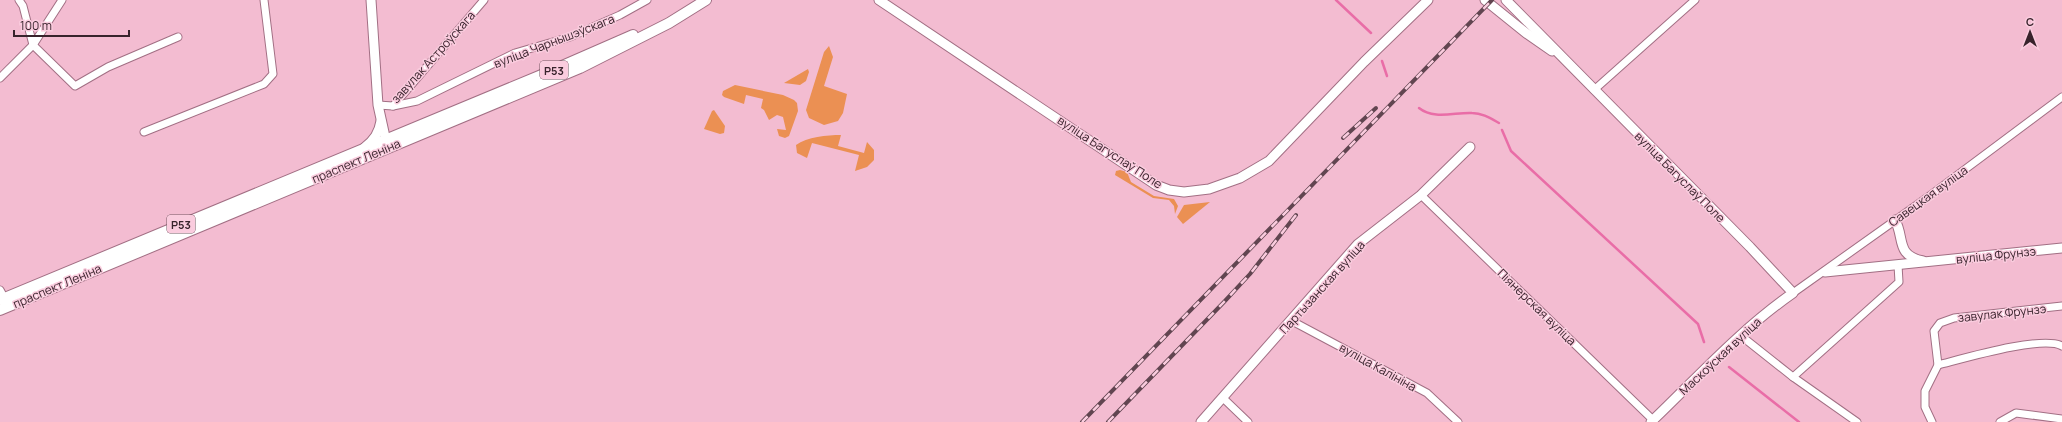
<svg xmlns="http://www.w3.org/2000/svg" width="2062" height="422" font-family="Manrope,sans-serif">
	<rect width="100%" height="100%" fill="#f3bcd1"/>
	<g fill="#eb9053">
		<path d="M 829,46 L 833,57 L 824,86 L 847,94 L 843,113 L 838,121 L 824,125 L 809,118 L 806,110 L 824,52 Z"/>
		<path d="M 808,69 L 809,72 L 806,81 L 800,85 L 784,83 Z"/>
		<path d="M 735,85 L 783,95 L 794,100 L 797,103 L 798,111 L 789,136 L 785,138 L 779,136 L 777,129 L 786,130 L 783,117 L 777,115 L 769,120 L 764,110 L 761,108 L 763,99 L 746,95 L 744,104 L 724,97 L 722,95 L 723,91 Z"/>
		<path d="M 714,110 L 725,126 L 724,133 L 720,134 L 704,129 L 712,111 Z"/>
		<path d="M 841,135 L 838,146 L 864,153 L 867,142 L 874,150 L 874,160 L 867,167 L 855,171 L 859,155 L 812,143 L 807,158 L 797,153 L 796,145 C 807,137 827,135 841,135 Z"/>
		<path d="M 1120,170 L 1127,172 L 1131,182 L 1154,196 L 1174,199 L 1178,206 L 1175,214 L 1174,206 L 1169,200 L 1153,198 L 1115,175 L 1116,171 Z"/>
		<path d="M 1210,202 L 1183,224 L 1177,217 L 1184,205 Z"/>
	</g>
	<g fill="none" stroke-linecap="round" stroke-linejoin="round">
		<g stroke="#e96da7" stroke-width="2.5">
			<path d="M 1336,0 L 1371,33"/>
			<path d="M 1382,61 L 1387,76"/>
			<path d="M 1419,108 C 1434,120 1455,112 1472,113 C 1482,113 1490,118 1499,123"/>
			<path d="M 1502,130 L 1511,151 L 1698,324 L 1704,342"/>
			<path d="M 1729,367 L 1799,422"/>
		</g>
		<defs>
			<g id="street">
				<path d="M 19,0 L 23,6 L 33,45 L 75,86 L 108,67 L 178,37"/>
				<path d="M 0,78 L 33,45 L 62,0"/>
				<path d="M 1594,90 L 1695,0"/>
				<path d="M 378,105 L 393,106 L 484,0"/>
				<path d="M 393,106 L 417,101 L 515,53 L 570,37 L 620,15 L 647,0"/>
				<path d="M 144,132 L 264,84 L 273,74 L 264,0"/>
				<path d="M 1421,195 L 1653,420"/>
				<path d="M 0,290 L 6,301"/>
				<path d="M 1793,293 L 1928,197 L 2062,97"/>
				<path d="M 1292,321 L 1427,393 L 1458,422"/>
				<path d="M 1740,335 L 1793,377 L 1857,422"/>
				<path d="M 1938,365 C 1962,359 2042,335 2062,346"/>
				<path d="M 1793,377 L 1899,282 L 1898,265"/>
				<path d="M 1223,398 L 1248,422"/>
				<path d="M 1932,422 L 1925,407 L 1925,391 L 1938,365 L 1934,331 L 1940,323 L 1954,318 L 2062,306"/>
				<path d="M 2000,422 L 2016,413 L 2062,419"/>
			</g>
			<g id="secondary">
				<path d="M 371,0 L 378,105 L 387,146"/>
				<path d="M 879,0 L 1156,185 L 1169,190 L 1184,192 L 1209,189 L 1240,178 L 1269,161 L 1364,62 L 1428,0"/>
				<path d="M 1485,0 L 1526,33 L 1552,51"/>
				<path d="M 1506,0 L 1750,247 L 1793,293 C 1740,330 1697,378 1651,422"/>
				<path d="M 365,147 C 374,140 379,133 381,121"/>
				<path d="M 1895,220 C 1905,238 1895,255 1923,261"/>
				<path d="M 1825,272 L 2062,248"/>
				<path d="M 1201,422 L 1358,244 L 1421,195 L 1470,147"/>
			</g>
			<g id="primary">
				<path d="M 0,300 L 539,76 L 633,35"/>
				<path d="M 0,310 L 580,68 L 669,23 L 706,0"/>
			</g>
		</defs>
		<use href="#street" stroke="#a26f84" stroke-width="9"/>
		<use href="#secondary" stroke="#a26f84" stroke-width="11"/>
		<use href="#primary" stroke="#a26f84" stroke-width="12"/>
		<use href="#street" stroke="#fff" stroke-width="7"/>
		<use href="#secondary" stroke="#fff" stroke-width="9"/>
		<use href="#primary" stroke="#fff" stroke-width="10"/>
		<defs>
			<g id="rail">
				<path d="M 1343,138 L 1376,108"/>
				<path d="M 1082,422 L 1492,0"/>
				<path d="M 1108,422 L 1224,302 L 1250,274 L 1296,215"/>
			</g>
		</defs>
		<use href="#rail" stroke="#614550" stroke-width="4"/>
		<use href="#rail" stroke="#faccde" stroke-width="2.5" stroke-dasharray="8" stroke-linecap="butt"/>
	</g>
	<g text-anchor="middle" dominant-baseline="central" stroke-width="3" stroke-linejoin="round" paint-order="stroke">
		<g fill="#faccde" stroke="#725661" stroke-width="1">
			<rect x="540" y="61" width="28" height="18" rx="3"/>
			<rect x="167" y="215" width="28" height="18" rx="3"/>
		</g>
		<g font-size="11" font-weight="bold" fill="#38232c">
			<text x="554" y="70">Р53</text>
			<text x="181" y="224">Р53</text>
		</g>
		<g font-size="12" fill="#38232c" stroke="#faccde">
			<text transform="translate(554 41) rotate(-21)">вуліца Чарнышэўскага</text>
			<text transform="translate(433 57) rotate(-48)">завулак Астроўскага</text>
			<text transform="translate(1110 152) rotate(33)">вуліца Багуслаў Поле</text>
			<text transform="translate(356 161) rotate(-23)">праспект Леніна</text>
			<text transform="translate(1680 177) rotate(45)">вуліца Багуслаў Поле</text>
			<text transform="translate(1928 196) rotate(-36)">Савецкая вуліца</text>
			<text transform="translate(1996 255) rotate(-6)">вуліца Фрунзэ</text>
			<text transform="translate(57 286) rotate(-23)">праспект Леніна</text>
			<text transform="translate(1322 287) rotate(-48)">Партызанская вуліца</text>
			<text transform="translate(1537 307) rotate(44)">Піянерская вуліца</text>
			<text transform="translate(2002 313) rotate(-6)">завулак Фрунзэ</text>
			<text transform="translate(1720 356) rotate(-43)">Маскоўская вуліца</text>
			<text transform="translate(1378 367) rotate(29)">вуліца Калініна</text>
		</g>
	</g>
	<g transform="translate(2030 32)" stroke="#faccde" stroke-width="3" paint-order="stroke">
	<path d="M0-3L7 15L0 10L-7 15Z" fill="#38232c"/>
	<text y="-6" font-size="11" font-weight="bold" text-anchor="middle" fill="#38232c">С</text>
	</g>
	<path d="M14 30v6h115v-6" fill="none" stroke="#38232c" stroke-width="2"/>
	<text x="20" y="30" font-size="12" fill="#38232c" stroke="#faccde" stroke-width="3" paint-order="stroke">100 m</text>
</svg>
